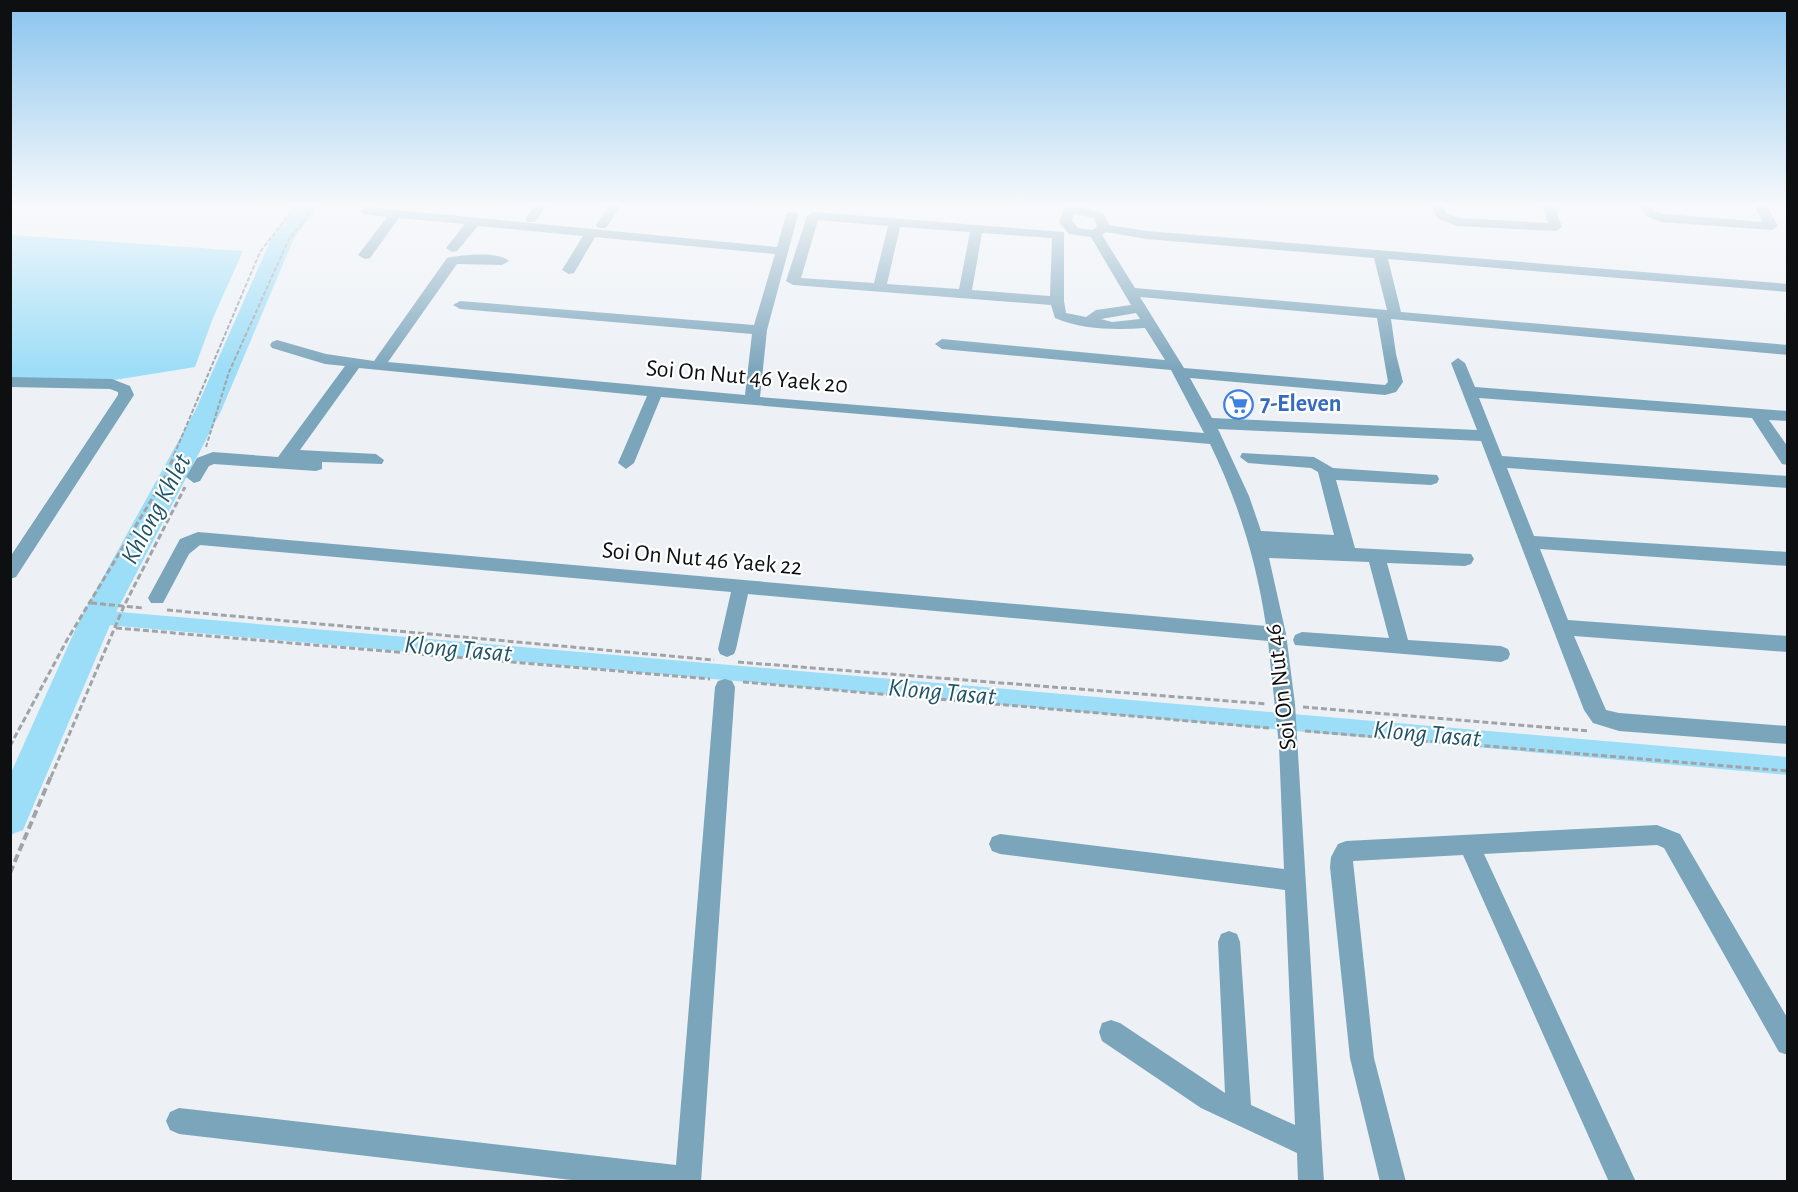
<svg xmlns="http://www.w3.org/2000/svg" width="1798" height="1192" font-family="'Alegreya Sans',sans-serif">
	<rect width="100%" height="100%" fill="#edf1f6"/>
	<path fill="#9cddf7" d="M 11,235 L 243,251 L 213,318 L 195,367 L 102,382 L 11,378 Z"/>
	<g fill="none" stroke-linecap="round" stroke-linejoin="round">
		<path fill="#9cddf7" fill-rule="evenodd" d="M 97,610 L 1788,757 L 1788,775 L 97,624 L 91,622 L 88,617 L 91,612 Z"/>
		<path fill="#9cddf7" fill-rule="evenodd" d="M 298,205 L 320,205 L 294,238 L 221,411 L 113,618 L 23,830 L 10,835 L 10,775 L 81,617 L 195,411 L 272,237 Z"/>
		<g stroke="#a1a4a7" stroke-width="2" stroke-dasharray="4.5 2" stroke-linecap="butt">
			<path d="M 206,447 L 229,372 L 289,239 L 317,205"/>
			<path d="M 174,455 L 260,252 L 296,205"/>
		</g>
		<g stroke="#a1a4a7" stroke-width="3" stroke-dasharray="6 3" stroke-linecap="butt">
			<path d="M 91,603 L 143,608"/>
			<path d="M 167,610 L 714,660"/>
			<path d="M 116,628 L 710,679"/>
			<path d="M 738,662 L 1267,704"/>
			<path d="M 743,682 L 1269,728"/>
			<path d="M 1303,707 L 1590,731"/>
			<path d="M 1305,731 L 1788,771"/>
			<path d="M 10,746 L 67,640 L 164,479 L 175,454"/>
			<path d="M 51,777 L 124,606 L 185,487"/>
		</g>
		<path stroke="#a1a4a7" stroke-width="4" stroke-dasharray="8 4" stroke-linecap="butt" d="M 10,873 L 51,776"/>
		<g fill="#7ba5bb" fill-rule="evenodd">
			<path d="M 535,205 L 547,205 L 535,222 L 527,222 L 525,219 Z"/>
			<path d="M 609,205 L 621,205 L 606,228 L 598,228 L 596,225 Z"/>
			<path d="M 1431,205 L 1443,205 L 1446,213 L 1459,218 L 1548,223 L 1542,205 L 1554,205 L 1562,227 L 1556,231 L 1457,226 L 1437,218 Z"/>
			<path d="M 1640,205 L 1652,205 L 1655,211 L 1663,214 L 1763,222 L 1754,205 L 1766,205 L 1778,226 L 1772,230 L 1661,222 L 1646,216 Z"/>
			<path d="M 1074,206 L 1103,213 L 1109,225 L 1147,231 L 1788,284 L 1788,292 L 1388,259 L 1401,312 L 1788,345 L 1788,355 L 1391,319 L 1396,354 L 1403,382 L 1396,392 L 1385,395 L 1190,378 L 1212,418 L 1477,430 L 1451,363 L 1458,358 L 1465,363 L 1475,387 L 1788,411 L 1788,421 L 1769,420 L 1788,447 L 1788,465 L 1782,464 L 1752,418 L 1479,398 L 1502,456 L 1788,476 L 1788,488 L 1507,468 L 1534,536 L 1788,552 L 1788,566 L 1540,549 L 1568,620 L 1788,636 L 1788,652 L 1574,636 L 1606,710 L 1619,713 L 1788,726 L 1788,744 L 1619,731 L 1593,723 L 1584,710 L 1481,441 L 1218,429 L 1249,496 L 1261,531 L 1334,535 L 1318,472 L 1311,468 L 1248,463 L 1240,457 L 1242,453 L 1314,457 L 1333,468 L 1437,475 L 1439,479 L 1437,483 L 1431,485 L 1336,480 L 1355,548 L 1471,554 L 1474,559 L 1471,564 L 1465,566 L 1387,563 L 1408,640 L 1501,646 L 1508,649 L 1510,654 L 1508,659 L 1501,662 L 1295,645 L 1293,640 L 1295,635 L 1302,632 L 1389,638 L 1369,562 L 1269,558 L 1286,634 L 1295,704 L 1324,1182 L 1298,1182 L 1297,1153 L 1201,1108 L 1102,1041 L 1099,1032 L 1102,1023 L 1111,1020 L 1120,1023 L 1225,1093 L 1218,942 L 1221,934 L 1229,931 L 1237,934 L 1240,942 L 1251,1105 L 1295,1125 L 1285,890 L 1000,854 L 992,851 L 989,844 L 992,837 L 1000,834 L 1284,869 L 1279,746 L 1268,641 L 748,594 L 736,649 L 734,654 L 727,657 L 720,654 L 718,649 L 731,592 L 200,545 L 189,554 L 163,603 L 151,603 L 148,598 L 180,539 L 198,532 L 1266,626 C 1257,563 1238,501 1210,444 L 661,397 L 634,463 L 626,469 L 618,463 L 647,396 L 359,368 L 300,450 L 376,454 L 384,460 L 382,464 L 322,462 L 322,469 L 316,471 L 214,464 L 209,466 L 200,481 L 194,483 L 186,477 L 197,458 L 213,452 L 278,457 L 345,366 L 325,364 L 272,348 L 270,345 L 272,342 L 277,340 L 326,354 L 374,361 L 447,258 C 461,255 498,251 509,261 L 502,265 L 457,264 L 388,362 L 745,395 L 752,334 L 460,309 L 453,305 L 460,301 L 754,325 L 775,254 L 595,237 L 574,273 L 569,274 L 562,270 L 583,236 L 478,226 L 457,251 L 452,252 L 446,248 L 465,224 L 399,218 L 370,258 L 365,259 L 358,255 L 387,217 L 362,214 L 360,211 L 366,207 L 777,247 L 786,215 L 788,212 L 796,212 L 798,215 L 767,330 L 760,397 L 1204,433 L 1171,370 L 942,349 L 935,344 L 942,339 L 1165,360 L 1145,328 C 1115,330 1083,330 1055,318 L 1051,305 L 793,285 L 786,281 L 807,216 L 813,212 L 1064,232 L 1064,301 L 1066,313 L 1086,317 L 1096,310 L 1131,305 L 1091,237 L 1069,234 L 1059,222 L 1064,209 ZM 1074,214 L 1094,218 L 1097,227 L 1093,230 L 1078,228 L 1072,221 ZM 818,220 L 888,226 L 874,283 L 801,278 ZM 900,227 L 970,232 L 959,289 L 887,284 ZM 1106,232 L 1147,239 L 1374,258 L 1387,310 L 1135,288 L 1102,235 ZM 982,233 L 1052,238 L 1050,296 L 972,290 ZM 1140,297 L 1377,318 L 1388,382 L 1385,385 L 1184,368 ZM 1136,313 L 1140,319 L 1112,322 L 1101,319 Z"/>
			<path d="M 10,377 L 112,379 L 130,386 L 134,395 L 16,577 L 10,579 L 10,557 L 118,395 L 118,392 L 110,389 L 10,387 Z"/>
			<path d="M 725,679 L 732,681 L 735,687 L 701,1182 L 588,1182 L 179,1134 L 170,1130 L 166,1121 L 170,1112 L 179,1108 L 676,1165 L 715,687 L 718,681 Z"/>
			<path d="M 1657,825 L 1680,834 L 1788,1019 L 1788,1055 L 1779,1052 L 1664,848 L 1657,845 L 1484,854 L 1636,1182 L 1609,1182 L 1463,855 L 1353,861 L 1374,1058 L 1406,1182 L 1380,1182 L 1350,1058 L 1330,867 L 1331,857 L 1338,844 L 1346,841 Z"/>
		</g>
	</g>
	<linearGradient id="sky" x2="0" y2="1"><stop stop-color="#89c4ee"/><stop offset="0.55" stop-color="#f7f9fb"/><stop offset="1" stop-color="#f7f9fb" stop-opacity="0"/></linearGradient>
	<rect width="1798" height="372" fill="url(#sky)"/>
	<defs>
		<symbol id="supermarket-ring" viewBox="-11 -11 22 22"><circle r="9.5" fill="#fff" stroke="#3f7fe0" stroke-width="1.5"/><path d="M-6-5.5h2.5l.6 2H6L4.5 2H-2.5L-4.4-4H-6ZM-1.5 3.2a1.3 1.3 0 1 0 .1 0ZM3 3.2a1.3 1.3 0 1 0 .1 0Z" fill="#3f7fe0"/></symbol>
	</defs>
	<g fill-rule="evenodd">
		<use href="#supermarket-ring" x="1222" y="388" width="33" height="33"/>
	</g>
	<g text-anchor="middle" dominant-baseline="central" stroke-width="4.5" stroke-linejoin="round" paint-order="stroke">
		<g font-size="24" fill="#0d0f10" stroke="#fff">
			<text transform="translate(747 377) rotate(5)">Soi On Nut 46 Yaek 20</text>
			<text transform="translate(702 559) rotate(5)">Soi On Nut 46 Yaek 22</text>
			<text transform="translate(1281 687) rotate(-97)">Soi On Nut 46</text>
		</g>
		<g font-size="24" font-weight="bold" fill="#366cbe" stroke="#fff" text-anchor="start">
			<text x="1260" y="404">7-Eleven</text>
		</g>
		<g font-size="26" font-style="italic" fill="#1f5365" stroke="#fff">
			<text transform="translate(156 509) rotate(-62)">Khlong Khlet</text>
			<text transform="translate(458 649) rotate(5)">Klong Tasat</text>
			<text transform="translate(942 692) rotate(5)">Klong Tasat</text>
			<text transform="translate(1427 734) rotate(5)">Klong Tasat</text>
		</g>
	</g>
	<rect width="1798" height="1192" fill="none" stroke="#0d0f10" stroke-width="24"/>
</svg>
